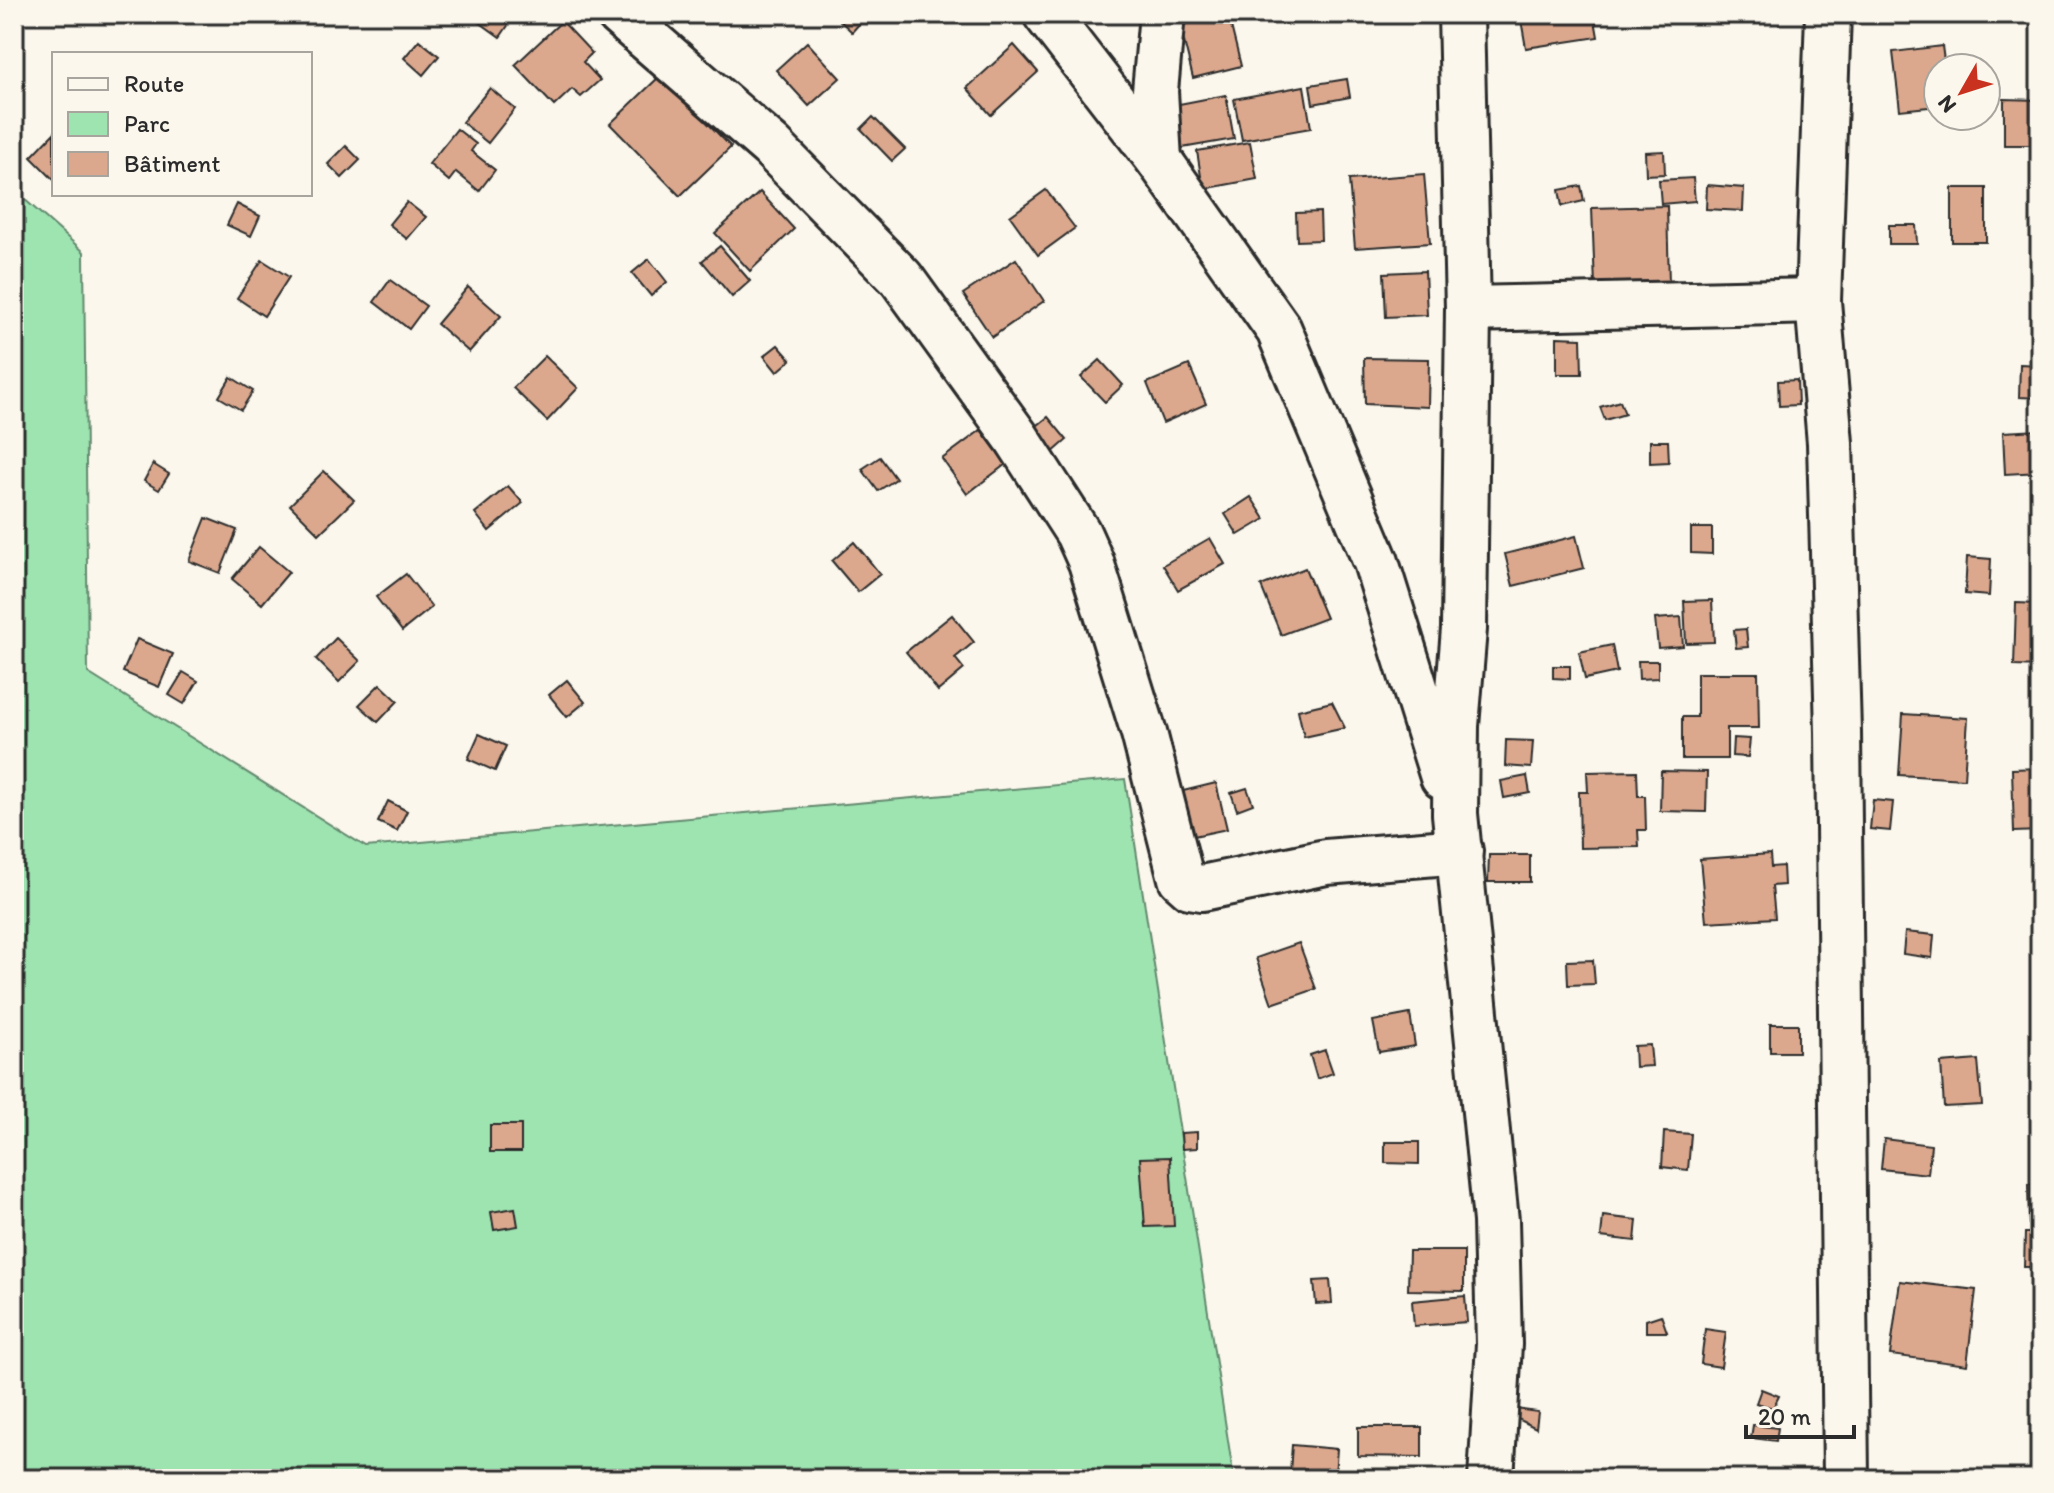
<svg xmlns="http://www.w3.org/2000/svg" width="2054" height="1493" font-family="Itim,sans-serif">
	<rect width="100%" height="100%" fill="#fbf7ec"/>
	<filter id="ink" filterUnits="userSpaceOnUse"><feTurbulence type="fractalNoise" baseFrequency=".0125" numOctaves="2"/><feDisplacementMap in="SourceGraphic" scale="16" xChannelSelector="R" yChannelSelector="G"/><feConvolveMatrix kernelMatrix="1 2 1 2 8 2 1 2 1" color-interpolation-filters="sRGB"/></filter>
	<g filter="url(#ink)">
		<path fill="#9de4b1" stroke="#64886e" stroke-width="2" d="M 14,190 L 84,252 L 88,673 L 366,847 L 1125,779 L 1234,1479 L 14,1479 Z"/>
		<g fill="#dba88e" stroke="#2b2b2b" stroke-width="2">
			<path d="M 468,14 L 516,14 L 500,37 Z"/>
			<path d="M 833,14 L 868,14 L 852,32 Z"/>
			<path d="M 1228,14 L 1241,66 L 1193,78 L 1180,25 Z"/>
			<path d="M 1520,14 L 1594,14 L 1598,37 L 1526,48 Z"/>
			<path d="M 2001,14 L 2040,14 L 2040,18 L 2002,22 Z"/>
			<path d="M 562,21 L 592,53 L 583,62 L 600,80 L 581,97 L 572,89 L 554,106 L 515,65 Z"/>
			<path d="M 419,40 L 439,56 L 423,75 L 404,58 Z"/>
			<path d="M 807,42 L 840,78 L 809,106 L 776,70 Z"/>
			<path d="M 1014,45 L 1038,72 L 991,115 L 967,88 Z"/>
			<path d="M 1942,46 L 1945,68 L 1938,68 L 1938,106 L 1900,110 L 1893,52 Z"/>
			<path d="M 661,75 L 731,147 L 680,196 L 610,124 Z"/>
			<path d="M 1347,79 L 1350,97 L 1313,104 L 1310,85 Z"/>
			<path d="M 1304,86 L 1311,128 L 1242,140 L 1234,99 Z"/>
			<path d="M 490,88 L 515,109 L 488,143 L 462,122 Z"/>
			<path d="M 1226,95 L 1234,139 L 1182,148 L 1174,105 Z"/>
			<path d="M 2004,99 L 2040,100 L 2040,145 L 2004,145 Z"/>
			<path d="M 873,117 L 905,149 L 892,161 L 861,129 Z"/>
			<path d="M 457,129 L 476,144 L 471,151 L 495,170 L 479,191 L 456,172 L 449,181 L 429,164 Z"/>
			<path d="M 54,133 L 54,180 L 31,157 Z"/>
			<path d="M 1250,142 L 1257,179 L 1203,189 L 1197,151 Z"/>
			<path d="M 346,146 L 360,160 L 342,178 L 328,164 Z"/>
			<path d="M 1664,151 L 1665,174 L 1646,175 L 1645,152 Z"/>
			<path d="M 1424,174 L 1430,243 L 1355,248 L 1349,180 Z"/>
			<path d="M 1693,178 L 1695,201 L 1661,204 L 1659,180 Z"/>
			<path d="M 1707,185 L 1744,188 L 1743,211 L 1706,209 Z"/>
			<path d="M 1581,186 L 1584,201 L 1562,206 L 1559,190 Z"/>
			<rect x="1952" y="188" width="34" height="54"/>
			<path d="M 1046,190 L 1075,228 L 1038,255 L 1010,216 Z"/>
			<path d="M 760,192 L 794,229 L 750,271 L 715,233 Z"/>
			<path d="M 407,202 L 426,217 L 407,239 L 389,224 Z"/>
			<path d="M 237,204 L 260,216 L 251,236 L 227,225 Z"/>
			<path d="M 1667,206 L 1669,284 L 1595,286 L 1592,208 Z"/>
			<path d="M 1320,212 L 1321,240 L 1297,241 L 1296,213 Z"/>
			<path d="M 1889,225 L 1916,225 L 1917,244 L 1889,244 Z"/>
			<path d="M 720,246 L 750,281 L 732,297 L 702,261 Z"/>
			<path d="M 649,259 L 667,282 L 651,296 L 632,273 Z"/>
			<path d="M 1016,259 L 1044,301 L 992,337 L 963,294 Z"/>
			<path d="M 262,260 L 289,277 L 264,316 L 237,298 Z"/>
			<path d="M 1425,271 L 1427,315 L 1386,317 L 1384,273 Z"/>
			<path d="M 390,280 L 426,306 L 409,329 L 374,302 Z"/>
			<path d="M 468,287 L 501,316 L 469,352 L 437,324 Z"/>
			<path d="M 1557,337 L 1581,338 L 1582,374 L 1557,374 Z"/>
			<path d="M 778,345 L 791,360 L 777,372 L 764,356 Z"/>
			<path d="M 545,356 L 578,388 L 547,421 L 513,388 Z"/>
			<path d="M 1364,358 L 1429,359 L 1428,407 L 1365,404 Z"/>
			<path d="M 1100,360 L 1123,385 L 1105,402 L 1081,377 Z"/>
			<path d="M 2020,364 L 2040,365 L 2040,398 L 2019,397 Z"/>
			<path d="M 1189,365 L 1206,404 L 1163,423 L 1147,383 Z"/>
			<path d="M 231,377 L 253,391 L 241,410 L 219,397 Z"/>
			<path d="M 1797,380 L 1798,405 L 1779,406 L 1778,381 Z"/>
			<path d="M 1620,401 L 1625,414 L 1605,420 L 1600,407 Z"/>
			<path d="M 1048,417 L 1067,440 L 1052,453 L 1033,429 Z"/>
			<path d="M 981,430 L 1006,464 L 967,494 L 942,459 Z"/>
			<path d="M 2040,430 L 2040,472 L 2005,474 L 2003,432 Z"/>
			<path d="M 1650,441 L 1668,441 L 1669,462 L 1650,463 Z"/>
			<path d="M 880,457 L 896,479 L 878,491 L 862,469 Z"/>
			<path d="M 153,464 L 169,474 L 159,490 L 144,481 Z"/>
			<path d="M 324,471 L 354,500 L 319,534 L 290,505 Z"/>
			<path d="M 508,486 L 523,503 L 489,531 L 475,513 Z"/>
			<path d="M 1251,497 L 1265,519 L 1238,535 L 1225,514 Z"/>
			<path d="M 206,518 L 237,530 L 220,573 L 189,561 Z"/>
			<path d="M 1691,528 L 1712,528 L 1712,554 L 1691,553 Z"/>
			<path d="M 1576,536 L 1584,568 L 1513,586 L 1505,554 Z"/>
			<path d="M 1210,538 L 1225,564 L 1178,590 L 1163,565 Z"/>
			<path d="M 854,542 L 880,574 L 858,592 L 832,561 Z"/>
			<path d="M 259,547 L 289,572 L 262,604 L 232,579 Z"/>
			<path d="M 1967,557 L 1991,559 L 1989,596 L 1965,594 Z"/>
			<path d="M 1305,568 L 1326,618 L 1281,635 L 1261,586 Z"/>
			<path d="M 406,574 L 432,607 L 402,631 L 376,597 Z"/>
			<path d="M 1712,600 L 1714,642 L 1686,643 L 1684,601 Z"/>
			<path d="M 2016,603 L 2040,604 L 2040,667 L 2014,666 Z"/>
			<path d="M 952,615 L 974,642 L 955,658 L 964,669 L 938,691 L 906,652 Z"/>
			<path d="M 1681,617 L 1683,646 L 1658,648 L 1655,619 Z"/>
			<path d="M 1746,629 L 1748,647 L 1736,648 L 1734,630 Z"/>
			<path d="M 336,638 L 360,661 L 339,682 L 316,659 Z"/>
			<path d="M 137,639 L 173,654 L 159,687 L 123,672 Z"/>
			<path d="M 1612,645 L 1617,672 L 1585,679 L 1579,652 Z"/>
			<path d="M 1638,661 L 1658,661 L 1658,678 L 1639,679 Z"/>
			<path d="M 1553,666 L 1570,666 L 1570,679 L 1553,678 Z"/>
			<path d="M 183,672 L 198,681 L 184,704 L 169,695 Z"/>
			<path d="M 1697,673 L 1758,673 L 1759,728 L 1727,728 L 1727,759 L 1682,759 L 1682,717 L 1697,717 Z"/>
			<path d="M 567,680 L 585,702 L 567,717 L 549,695 Z"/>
			<path d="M 380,684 L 398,701 L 378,722 L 359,705 Z"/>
			<path d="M 1332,702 L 1345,728 L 1304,737 L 1298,710 Z"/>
			<path d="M 1903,714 L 1968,718 L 1964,779 L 1899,775 Z"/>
			<path d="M 479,734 L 506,746 L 495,771 L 468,759 Z"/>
			<path d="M 1733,738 L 1750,739 L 1748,757 L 1732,756 Z"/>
			<path d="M 1506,740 L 1533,741 L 1531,768 L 1505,766 Z"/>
			<path d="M 2040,768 L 2040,831 L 2014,832 L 2012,769 Z"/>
			<path d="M 1637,771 L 1638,796 L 1645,796 L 1646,830 L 1638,830 L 1639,847 L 1580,848 L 1579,792 L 1588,792 L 1587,772 Z"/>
			<path d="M 1661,771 L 1707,772 L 1706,812 L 1660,811 Z"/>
			<path d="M 1527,776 L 1530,793 L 1504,798 L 1501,781 Z"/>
			<path d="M 1216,783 L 1227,829 L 1189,837 L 1179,792 Z"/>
			<path d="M 1247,788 L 1253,804 L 1237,810 L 1231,793 Z"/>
			<path d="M 1873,800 L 1893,802 L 1890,831 L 1870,829 Z"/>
			<path d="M 388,801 L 407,811 L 397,831 L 378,822 Z"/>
			<path d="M 1770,854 L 1771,867 L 1783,866 L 1784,885 L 1772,886 L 1775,918 L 1706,922 L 1700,859 Z"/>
			<path d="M 1489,855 L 1530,855 L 1530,882 L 1488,882 Z"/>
			<path d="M 1905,932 L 1934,935 L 1932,958 L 1903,954 Z"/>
			<path d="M 1299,943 L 1316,989 L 1272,1004 L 1256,958 Z"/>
			<path d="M 1593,960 L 1595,984 L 1568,985 L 1567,961 Z"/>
			<path d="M 1410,1014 L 1415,1046 L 1379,1052 L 1373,1021 Z"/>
			<rect x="1770" y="1024" width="28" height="28"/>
			<path d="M 1650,1045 L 1652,1066 L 1635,1067 L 1634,1046 Z"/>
			<path d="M 1325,1050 L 1333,1073 L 1317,1079 L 1310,1055 Z"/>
			<path d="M 1978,1060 L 1982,1105 L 1944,1107 L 1941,1063 Z"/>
			<rect x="490" y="1125" width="31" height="27"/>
			<path d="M 1197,1132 L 1197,1148 L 1182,1149 L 1181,1133 Z"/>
			<path d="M 1664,1132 L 1691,1134 L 1688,1170 L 1662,1167 Z"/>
			<path d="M 1884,1139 L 1931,1145 L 1928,1174 L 1881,1169 Z"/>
			<path d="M 1385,1142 L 1419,1142 L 1419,1164 L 1385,1163 Z"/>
			<path d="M 1170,1157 L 1174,1226 L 1145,1227 L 1140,1158 Z"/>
			<path d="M 2028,1184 L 2040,1184 L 2040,1224 L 2029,1224 Z"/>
			<path d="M 515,1208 L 518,1226 L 494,1230 L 491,1212 Z"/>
			<path d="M 1603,1216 L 1637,1220 L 1635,1241 L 1601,1237 Z"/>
			<path d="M 2025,1233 L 2040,1233 L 2040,1267 L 2024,1267 Z"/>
			<path d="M 1409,1251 L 1464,1251 L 1464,1291 L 1408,1290 Z"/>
			<path d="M 1330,1280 L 1332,1303 L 1316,1304 L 1314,1281 Z"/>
			<path d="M 1900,1281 L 1976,1290 L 1967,1365 L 1890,1355 Z"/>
			<path d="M 1465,1296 L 1467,1322 L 1414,1326 L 1412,1301 Z"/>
			<path d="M 1661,1315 L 1667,1332 L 1646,1332 L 1646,1320 Z"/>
			<path d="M 1705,1329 L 1726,1332 L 1721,1367 L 1701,1364 Z"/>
			<path d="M 1761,1389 L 1779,1396 L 1773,1408 L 1756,1403 Z"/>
			<path d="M 1515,1409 L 1538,1412 L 1536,1428 L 1516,1418 Z"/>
			<path d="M 1753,1425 L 1778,1428 L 1776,1441 L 1751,1438 Z"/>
			<path d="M 1358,1427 L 1422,1427 L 1422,1457 L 1358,1456 Z"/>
			<path d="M 1292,1445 L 1337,1449 L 1335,1475 L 1290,1472 Z"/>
			<path d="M 1391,1471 L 1410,1473 L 1409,1479 L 1390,1479 Z"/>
		</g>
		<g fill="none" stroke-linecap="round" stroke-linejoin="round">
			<defs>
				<g id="minor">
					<path d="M 619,14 L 771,146 L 901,278 L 1016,437 L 1078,533 L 1091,562 L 1144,733 L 1181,878 L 1190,886 L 1202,888 L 1326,862 L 1460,851"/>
					<path d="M 1046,14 L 1159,160 L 1279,330 L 1376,562 L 1443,777"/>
					<path d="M 1461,14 L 1468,309 L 1464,629 L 1456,726 L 1455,814 L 1496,1221 L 1499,1344 L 1491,1479"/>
					<path d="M 1828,14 L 1818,301 L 1830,443 L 1838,732 L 1846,1479"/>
					<path d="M 1159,160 L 1155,91 L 1162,14"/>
					<path d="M 1468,309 L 1818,301"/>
				</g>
			</defs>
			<use href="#minor" stroke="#2b2b2b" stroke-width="50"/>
			<use href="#minor" stroke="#fbf7ec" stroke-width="44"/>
		</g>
	</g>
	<rect width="2054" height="1493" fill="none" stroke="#fbf7ec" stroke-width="48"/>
	<rect x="24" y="24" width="2006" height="1445" fill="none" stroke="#2b2b2b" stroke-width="3" filter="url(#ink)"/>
	<rect x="52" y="52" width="260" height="144" fill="#fbf7ec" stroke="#a8a59f" stroke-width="2"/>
	<rect x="68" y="78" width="40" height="12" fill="#fbf7ec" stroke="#a8a59f" stroke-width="2"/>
	<text x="124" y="92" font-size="24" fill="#2b2b2b">Route</text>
	<rect x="68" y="112" width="40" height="24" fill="#9de4b1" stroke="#a8a59f" stroke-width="2"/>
	<text x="124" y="132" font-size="24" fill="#2b2b2b">Parc</text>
	<rect x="68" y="152" width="40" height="24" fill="#dba88e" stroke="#a8a59f" stroke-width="2"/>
	<text x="124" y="172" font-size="24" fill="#2b2b2b">Bâtiment</text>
	<g transform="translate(1962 92) rotate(231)"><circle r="38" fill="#fbf7ec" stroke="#a8a59f" stroke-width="2"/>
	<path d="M0-6L14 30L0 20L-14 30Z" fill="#c8321e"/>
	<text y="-12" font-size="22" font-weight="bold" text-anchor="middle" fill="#2b2b2b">N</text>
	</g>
	<path d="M1746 1425v12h108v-12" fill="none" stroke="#2b2b2b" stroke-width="4"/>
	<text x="1758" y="1425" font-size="24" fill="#2b2b2b" stroke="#fbf7ec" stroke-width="6" paint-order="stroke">20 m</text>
</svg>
